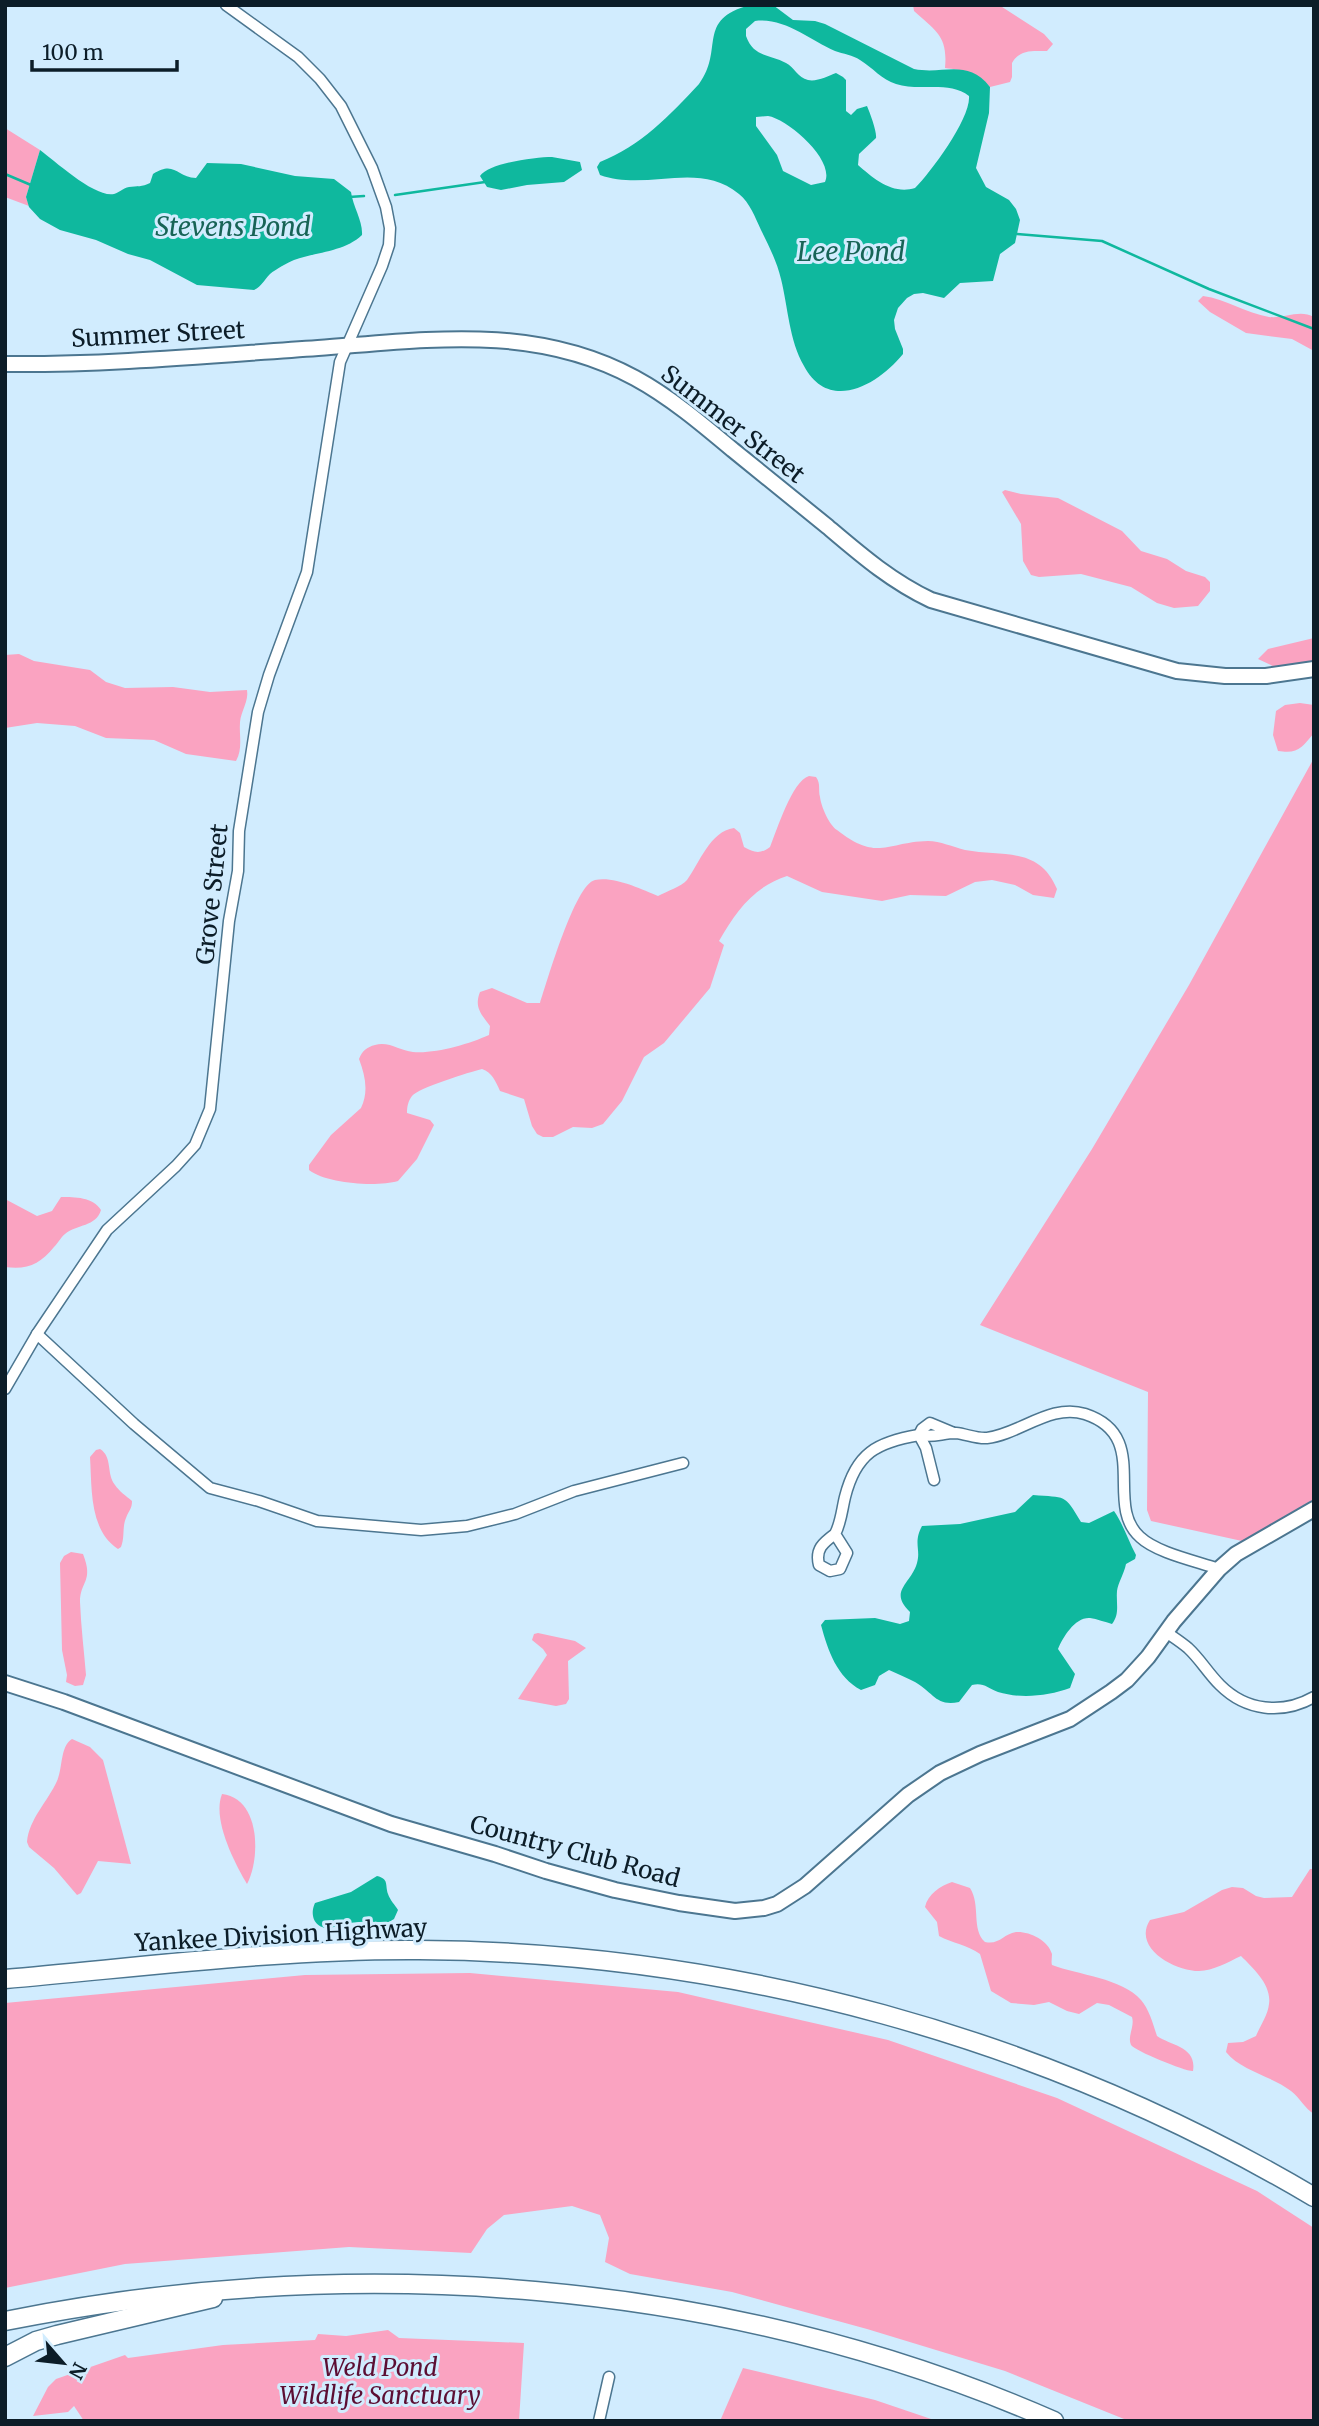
<svg xmlns="http://www.w3.org/2000/svg" width="1319" height="2426" font-family="Merriweather,serif">
	<rect width="100%" height="100%" fill="#d1ecfe"/>
	<g fill="#faa3c1">
		<path d="M 913,5 L 999,5 L 1044,34 L 1053,44 L 1047,51 C 1032,51 1020,49 1012,63 L 1012,77 L 1010,82 L 990,87 C 978,72 963,70 945,68 C 948,36 936,31 914,11 Z"/>
		<path d="M 5,128 L 40,150 L 26,197 L 29,206 L 5,197 Z"/>
		<path d="M 1203,296 C 1226,299 1246,313 1269,317 C 1284,319 1299,309 1314,317 L 1314,351 L 1292,339 L 1246,333 L 1210,312 L 1198,301 Z"/>
		<path d="M 1005,490 L 1021,494 L 1058,498 L 1122,531 L 1141,551 L 1167,559 L 1186,571 L 1205,577 L 1210,582 L 1210,591 L 1198,606 L 1174,608 L 1157,603 L 1131,587 L 1081,574 L 1039,577 L 1031,575 L 1023,561 L 1021,524 L 1002,492 Z"/>
		<path d="M 1314,638 L 1314,664 L 1275,667 L 1258,659 L 1268,649 Z"/>
		<path d="M 19,654 L 34,661 L 90,670 L 106,682 L 125,688 L 173,687 L 210,692 L 247,690 C 249,701 241,711 240,722 C 239,736 243,748 236,761 L 186,754 L 154,740 L 106,738 L 75,726 L 37,723 L 5,728 L 5,655 Z"/>
		<path d="M 1300,703 L 1314,705 L 1314,733 C 1301,748 1299,754 1278,751 L 1273,735 L 1276,711 L 1285,705 Z"/>
		<path d="M 1314,758 L 1314,1499 L 1242,1541 L 1151,1521 L 1147,1510 L 1148,1392 L 980,1325 L 1092,1149 L 1189,985 Z"/>
		<path d="M 809,776 L 816,777 C 821,784 818,789 820,797 C 821,806 829,825 837,830 C 878,862 886,842 928,841 C 940,841 953,847 965,850 C 1003,857 1039,846 1057,889 L 1054,898 L 1033,895 L 1015,885 L 992,880 L 975,882 L 946,896 L 910,895 L 882,901 L 822,892 L 787,876 C 753,887 736,912 719,941 L 724,945 L 710,988 L 664,1043 L 644,1057 L 622,1101 L 603,1124 L 592,1128 L 573,1127 L 553,1137 L 543,1137 L 537,1134 L 532,1126 L 524,1099 L 500,1091 C 496,1082 492,1072 482,1069 C 470,1072 418,1088 412,1096 C 408,1101 407,1107 407,1113 L 430,1120 L 434,1125 L 417,1159 L 398,1181 C 377,1187 327,1184 309,1170 L 309,1165 L 331,1135 L 361,1108 C 369,1091 365,1075 359,1059 C 362,1051 367,1047 375,1045 C 389,1041 400,1051 413,1052 C 435,1054 469,1044 489,1035 L 490,1026 C 481,1014 474,1007 480,992 L 492,988 L 527,1003 L 540,1003 C 547,982 575,884 595,880 C 614,876 641,889 658,896 C 667,891 681,887 687,880 C 699,864 710,831 734,828 L 740,833 L 744,847 C 754,853 761,854 770,847 C 777,830 792,781 809,776 Z"/>
		<path d="M 61,1197 C 75,1197 93,1197 101,1210 C 96,1227 77,1224 65,1234 C 61,1237 58,1243 54,1247 C 40,1264 28,1270 5,1267 L 5,1199 L 37,1216 L 52,1211 Z"/>
		<path d="M 100,1449 C 113,1457 106,1474 115,1485 C 119,1491 126,1496 132,1501 C 132,1509 129,1510 126,1518 C 122,1527 125,1537 121,1547 L 118,1549 C 89,1530 92,1488 90,1457 L 96,1450 Z"/>
		<path d="M 71,1552 L 83,1554 C 94,1582 80,1581 80,1602 C 81,1627 84,1651 86,1675 L 83,1685 L 75,1686 L 66,1682 L 67,1675 L 62,1650 L 60,1563 L 64,1556 Z"/>
		<path d="M 538,1633 L 575,1641 L 586,1648 L 568,1661 L 569,1699 L 566,1704 L 556,1706 L 518,1699 L 547,1655 L 543,1649 L 532,1640 L 534,1634 Z"/>
		<path d="M 72,1739 L 90,1747 L 103,1760 L 131,1864 L 98,1861 L 81,1893 L 77,1895 L 54,1868 L 29,1847 L 27,1842 C 29,1819 48,1801 57,1781 C 63,1768 60,1746 72,1739 Z"/>
		<path d="M 222,1794 C 260,1798 261,1858 247,1884 C 234,1862 212,1819 222,1794 Z"/>
		<path d="M 1310,1869 L 1314,1869 L 1314,2114 C 1305,2109 1300,2098 1291,2091 C 1272,2076 1241,2071 1226,2052 L 1228,2043 L 1243,2042 L 1256,2036 C 1260,2026 1268,2015 1269,2004 C 1272,1985 1253,1968 1241,1956 C 1228,1962 1213,1971 1199,1971 C 1175,1971 1132,1948 1150,1920 L 1184,1912 L 1222,1890 L 1232,1887 L 1243,1888 L 1256,1896 L 1264,1898 L 1292,1897 Z"/>
		<path d="M 952,1882 L 970,1888 C 981,1905 971,1929 985,1942 C 1000,1945 1003,1934 1016,1932 C 1029,1931 1048,1940 1052,1954 C 1052,1958 1051,1962 1052,1965 C 1078,1975 1122,1978 1141,2000 C 1149,2009 1153,2024 1157,2036 C 1172,2046 1197,2047 1193,2071 C 1187,2072 1135,2051 1131,2045 C 1127,2036 1135,2027 1132,2017 L 1109,2005 L 1097,2003 L 1079,2014 L 1067,2011 L 1049,2002 L 1034,2005 L 1011,2003 L 991,1991 L 980,1954 C 968,1945 952,1943 939,1936 L 937,1922 L 925,1907 C 928,1894 940,1886 952,1882 Z"/>
		<path d="M 470,1973 L 678,1992 L 888,2040 L 1057,2098 L 1257,2191 L 1314,2228 L 1314,2421 L 1129,2421 L 1005,2371 L 867,2329 L 732,2292 L 630,2274 L 605,2262 L 609,2238 L 600,2215 L 572,2206 L 504,2215 L 487,2229 L 471,2253 L 349,2247 L 125,2264 L 5,2288 L 5,2003 L 305,1975 Z"/>
		<path d="M 388,2330 L 399,2338 L 524,2343 L 519,2421 L 84,2421 L 74,2406 L 68,2412 L 33,2416 L 48,2387 L 56,2379 L 125,2355 L 128,2358 L 223,2345 L 315,2340 L 318,2334 L 346,2336 Z"/>
		<path d="M 743,2368 L 875,2400 L 937,2421 L 720,2421 Z"/>
	</g>
	<g fill="#0fb89e" fill-rule="evenodd">
		<path d="M 750,5 L 773,5 L 793,20 L 815,21 L 825,24 L 914,69 C 944,75 967,58 990,87 L 989,113 L 976,168 L 986,187 L 1009,200 L 1016,209 L 1020,220 L 1015,243 L 1000,254 L 993,281 L 960,283 L 944,298 L 923,293 L 914,294 L 907,298 L 898,308 L 894,320 L 895,329 L 903,349 L 903,354 C 878,385 829,413 804,366 C 789,340 788,307 781,279 C 777,262 769,246 761,230 C 755,217 750,203 739,194 C 698,160 647,192 600,175 L 597,167 L 600,162 C 641,146 669,116 699,84 C 725,49 695,20 750,5 ZM 755,21 C 784,17 810,40 835,51 C 843,54 853,55 860,60 C 872,67 882,80 896,84 C 919,92 949,80 969,96 C 971,118 931,172 915,188 C 893,195 874,179 858,165 L 859,154 L 876,138 C 877,132 870,113 867,106 L 857,109 L 851,115 L 846,111 L 846,80 L 843,77 L 836,73 C 828,76 817,82 808,80 C 798,78 794,67 786,63 C 770,54 754,58 746,36 L 746,29 ZM 768,116 C 788,119 835,160 825,182 L 811,185 L 783,171 L 777,155 L 756,126 L 756,117 Z"/>
		<path d="M 40,150 C 55,161 95,198 114,194 C 120,192 123,188 129,187 C 137,186 142,187 150,183 L 153,174 C 175,160 176,177 196,178 L 207,163 L 241,164 L 295,176 L 334,179 L 351,192 C 353,207 363,221 362,235 C 344,252 316,252 294,260 C 287,263 276,269 270,274 C 264,280 262,286 254,290 L 197,285 L 150,260 L 128,254 L 96,240 L 60,230 L 40,219 L 29,207 L 26,197 Z"/>
		<path d="M 552,157 L 580,162 L 582,170 L 564,182 L 527,185 L 501,190 L 487,187 L 480,176 C 489,163 536,157 552,157 Z"/>
		<path d="M 1033,1495 C 1066,1498 1064,1493 1081,1522 L 1089,1523 L 1114,1511 C 1123,1524 1128,1540 1136,1555 L 1135,1559 L 1126,1564 C 1124,1574 1118,1583 1117,1591 C 1116,1604 1120,1614 1112,1624 C 1105,1622 1097,1619 1090,1618 C 1075,1617 1063,1637 1058,1649 L 1075,1674 L 1070,1688 C 1048,1696 1021,1699 998,1692 C 988,1688 983,1682 972,1685 L 959,1702 C 936,1707 933,1692 915,1682 C 907,1678 898,1674 889,1670 L 879,1676 L 875,1685 L 861,1690 C 837,1677 828,1651 821,1625 L 825,1620 L 875,1618 L 900,1624 L 909,1621 L 910,1612 C 888,1591 911,1584 917,1563 C 921,1549 913,1543 922,1526 L 960,1524 L 1015,1512 Z"/>
		<path d="M 377,1876 C 389,1879 385,1884 388,1894 C 390,1900 395,1905 398,1910 L 394,1919 L 389,1922 C 376,1922 362,1921 349,1923 C 342,1924 334,1928 327,1928 C 313,1927 310,1913 315,1903 L 351,1892 Z"/>
	</g>
	<g fill="none" stroke-linecap="round" stroke-linejoin="round">
		<g stroke="#0fb89e" stroke-width="2.5">
			<path d="M 5,174 L 31,185"/>
			<path d="M 395,195 L 485,182"/>
			<path d="M 349,197 L 364,196"/>
			<path d="M 1017,234 L 1102,241 L 1209,289 L 1314,329"/>
		</g>
		<defs>
			<g id="street">
				<path d="M 37,1334 L 134,1424 L 210,1488 L 259,1501 L 317,1521 L 421,1530 L 467,1526 L 515,1514 L 574,1491 L 683,1463"/>
				<path d="M 5,1389 L 37,1334 L 107,1230 L 176,1166 L 195,1145 L 210,1109 L 229,921 L 238,871 L 239,831 L 258,712 L 269,675 L 307,572 L 340,362 L 382,266 L 389,245 L 390,228 L 386,207 L 372,168 L 341,106 L 320,79 L 298,57 L 226,5"/>
				<path d="M 954,1433 L 930,1423 L 922,1429 L 919,1435 C 934,1438 942,1433 956,1433 C 966,1434 977,1439 987,1438 C 1020,1434 1051,1403 1085,1414 C 1152,1436 1103,1504 1140,1537 C 1157,1553 1196,1561 1219,1569"/>
				<path d="M 835,1534 C 823,1543 815,1549 819,1565 L 830,1571 L 840,1569 L 847,1553 L 835,1534 C 841,1523 842,1509 845,1497 C 856,1453 877,1442 919,1435 L 926,1448 L 934,1480"/>
				<path d="M 1166,1632 C 1173,1637 1181,1642 1188,1648 C 1200,1659 1208,1673 1220,1685 C 1246,1711 1282,1715 1314,1697"/>
				<path d="M 599,2421 L 609,2377"/>
			</g>
			<g id="secondary">
				<path d="M 5,364 C 109,365 214,355 318,348 C 426,340 534,323 635,378 C 670,397 702,424 733,450 C 764,475 796,501 828,527 C 861,555 891,581 931,600 L 1177,671 L 1225,676 L 1266,676 L 1314,669"/>
				<path d="M 5,1683 L 64,1702 L 391,1824 L 495,1854 L 546,1871 L 615,1890 L 679,1903 L 735,1911 L 764,1908 L 777,1904 L 805,1886 L 908,1795 L 940,1773 L 980,1754 L 1070,1719 L 1111,1692 L 1127,1680 L 1148,1657 L 1174,1621 L 1219,1569 L 1236,1554 L 1314,1509"/>
			</g>
			<g id="highway">
				<path d="M 5,1979 C 143,1967 281,1949 419,1950 C 733,1952 1044,2037 1314,2197"/>
				<path d="M 5,2321 C 353,2251 727,2278 1054,2421"/>
				<path d="M 5,2357 L 36,2341 L 57,2335 L 213,2298"/>
			</g>
		</defs>
		<use href="#street" stroke="#4c7690" stroke-width="13"/>
		<use href="#secondary" stroke="#4c7690" stroke-width="18"/>
		<use href="#highway" stroke="#4c7690" stroke-width="21"/>
		<use href="#street" stroke="#fff" stroke-width="10"/>
		<use href="#secondary" stroke="#fff" stroke-width="14"/>
		<use href="#highway" stroke="#fff" stroke-width="18"/>
	</g>
	<g text-anchor="middle" dominant-baseline="central" stroke-width="6" stroke-linejoin="round" paint-order="stroke">
		<g font-size="24" fill="#0c1d28" stroke="#d1ecfe">
			<text transform="translate(158 334) rotate(-3)">Summer Street</text>
			<text transform="translate(733 424) rotate(38)">Summer Street</text>
			<text transform="translate(212 894) rotate(-84)">Grove Street</text>
			<text transform="translate(575 1851) rotate(15)">Country Club Road</text>
			<text transform="translate(281 1935) rotate(-3)">Yankee Division Highway</text>
		</g>
		<g font-size="24" font-style="italic" fill="#5c0e33" stroke="#d1ecfe">
			<text x="380" y="2367">Weld Pond<tspan x="380" dy="28">Wildlife Sanctuary</tspan></text>
		</g>
		<g font-size="26" font-style="italic" fill="#176456" stroke="#d1ecfe">
			<text x="233" y="226">Stevens Pond</text>
			<text x="851" y="251">Lee Pond</text>
		</g>
	</g>
	<rect width="1319" height="2426" fill="none" stroke="#0c1d28" stroke-width="14"/>
	<g transform="translate(63 2363) rotate(118)" stroke="#d1ecfe" stroke-width="5" paint-order="stroke">
	<path d="M0-5L12 26L0 18L-12 26Z" fill="#0c1d28"/>
	<text y="-10" font-size="19" font-weight="bold" text-anchor="middle" fill="#0c1d28">N</text>
	</g>
	<path d="M32 60v10h145v-10" fill="none" stroke="#0c1d28" stroke-width="3.5"/>
	<text x="42" y="60" font-size="21" fill="#0c1d28" stroke="#d1ecfe" stroke-width="5" paint-order="stroke">100 m</text>
</svg>
